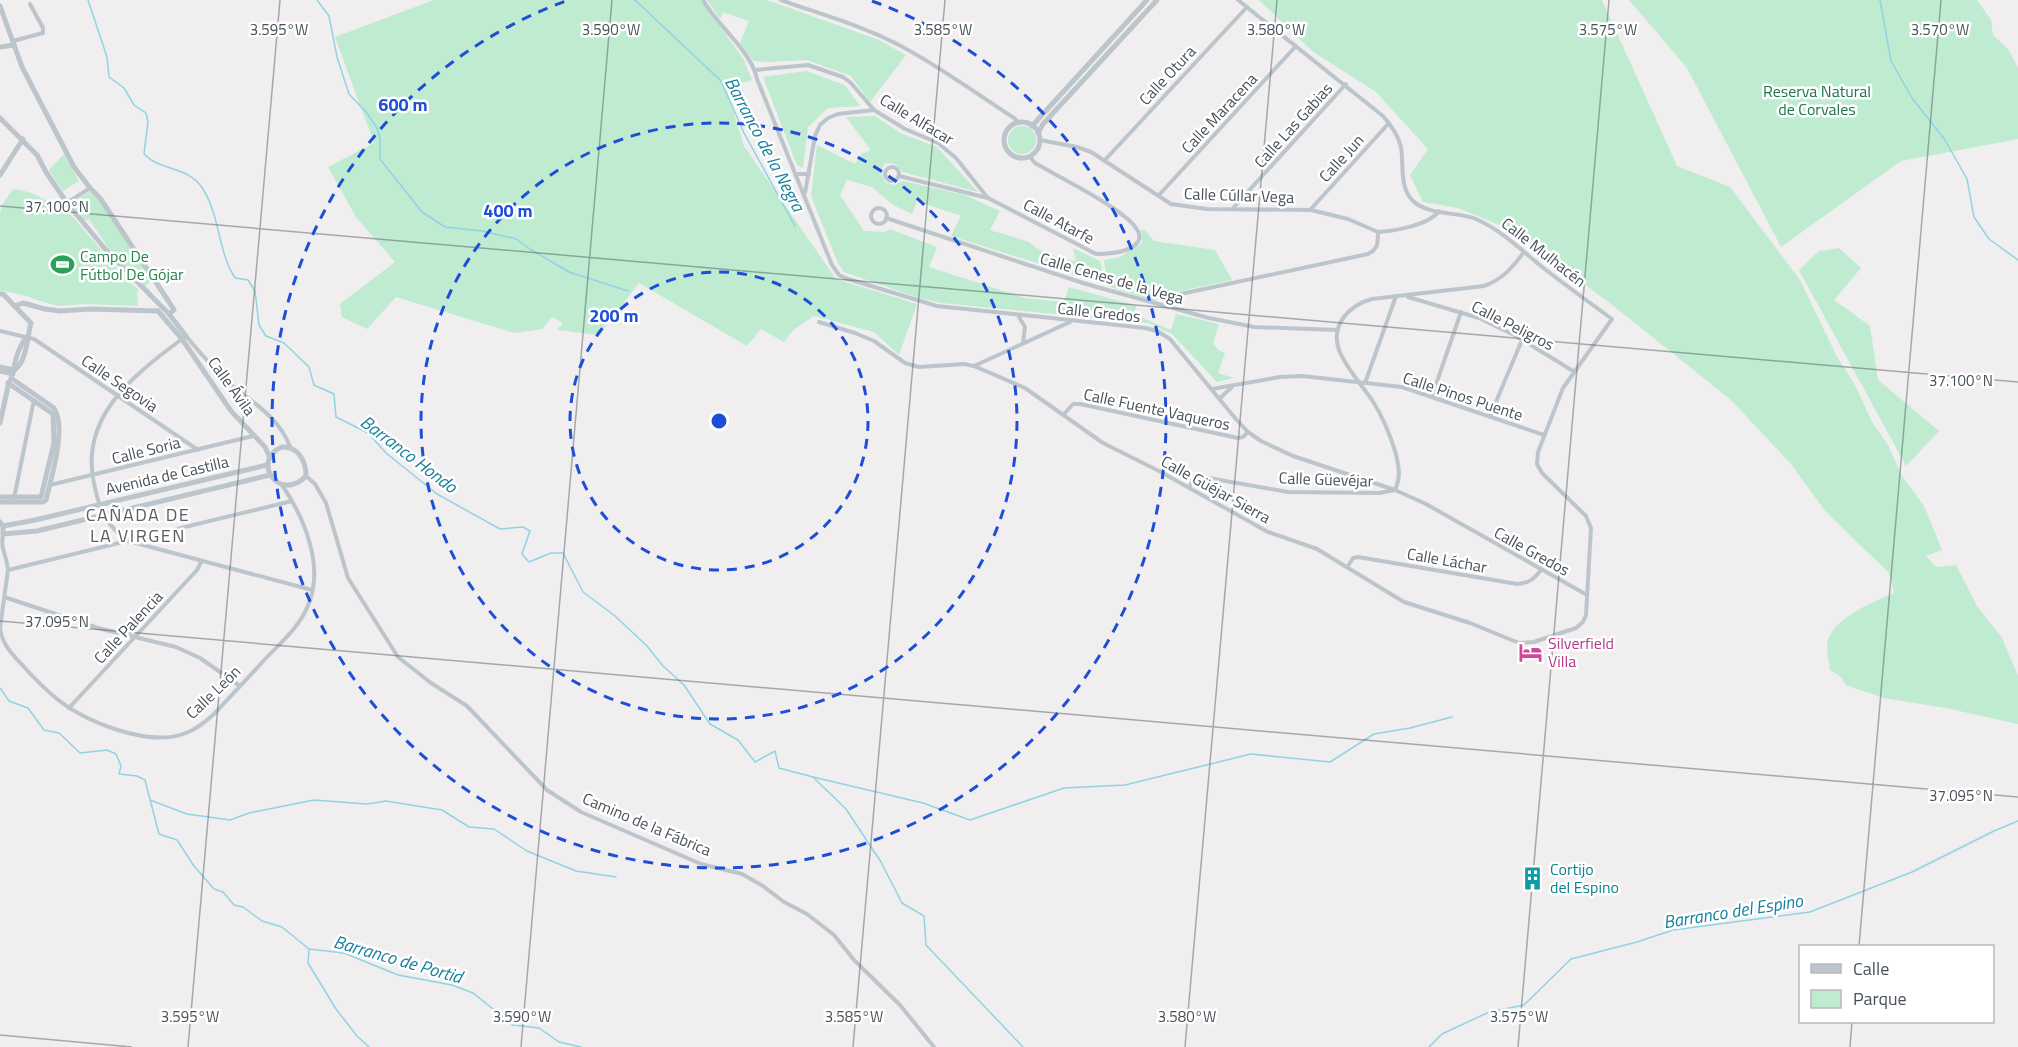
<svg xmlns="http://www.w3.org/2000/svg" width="2018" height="1047" font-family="'Titillium Web',sans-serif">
	<rect width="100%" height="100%" fill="#f0eeee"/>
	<g fill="#bfebd0">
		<path d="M 434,0 L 701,0 L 744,60 L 752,80 L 726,88 L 744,146 L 836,279 L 917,304 L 899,355 L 874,332 L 814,316 L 793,330 L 784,342 L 761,329 L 747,346 L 639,283 L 599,335 L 557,330 L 563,323 L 552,317 L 542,329 L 514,333 L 396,297 L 367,329 L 342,317 L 340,304 L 395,262 L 356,217 L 328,167 L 374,143 L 335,37 Z"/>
		<path d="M 767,0 L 879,40 L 906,55 L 870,102 L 851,76 L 807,60 L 769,62 L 754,61 L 740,43 L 749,21 L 723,12 L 720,19 L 707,0 Z"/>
		<path d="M 1259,0 L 1602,0 L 1677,166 L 1730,187 L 1800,280 L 1836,355 L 1855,385 L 1872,422 L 1888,445 L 1902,476 L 1924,506 L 1942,550 L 1926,556 L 1936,567 L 1956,565 L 1977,606 L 2002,638 L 2018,676 L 2018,724 L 1946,708 L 1884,698 L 1846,685 L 1840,676 L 1830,670 C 1829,662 1827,653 1827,646 C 1828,620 1873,602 1894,593 L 1889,573 L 1826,512 L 1791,464 L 1731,400 L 1620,311 L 1514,231 L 1458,208 L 1423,202 L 1410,175 L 1428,149 L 1376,92 L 1312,51 Z"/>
		<path d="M 1629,0 L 1977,0 L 1991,20 L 1993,35 L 2008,49 L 2018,68 L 2018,139 L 1901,161 L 1781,247 L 1687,68 Z"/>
		<path d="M 806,71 L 845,85 L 860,106 L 828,108 L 808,127 L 803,168 L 797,165 L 763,77 Z"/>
		<path d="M 875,116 L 900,133 L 937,147 L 978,192 L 903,172 L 895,164 L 885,163 L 881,172 L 885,182 L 894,185 L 903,181 L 965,195 L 1000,211 L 990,230 L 1029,242 L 1036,248 L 1062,259 L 1076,261 L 1073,248 L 1100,261 L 1106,285 L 951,236 L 961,216 L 917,201 L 912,214 L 893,205 L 872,187 L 847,180 L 840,195 L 864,231 L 885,232 L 890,229 L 937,247 L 929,267 L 1025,298 L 1064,302 L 1069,287 L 1137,306 L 1133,314 L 1171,330 L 1176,314 L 1219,324 L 1213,343 L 1218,350 L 1225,353 L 1218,373 L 1234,378 L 1217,382 L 1172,334 L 1148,323 L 941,303 L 916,297 L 844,272 L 838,263 L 811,196 L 817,145 L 855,164 L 861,154 L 871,150 L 846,117 Z"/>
		<circle cx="1022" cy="140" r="14"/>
		<path d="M 64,154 L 79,181 L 63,191 L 49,170 Z"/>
		<path d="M 13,189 C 29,191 41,196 54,206 L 60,202 L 127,280 L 139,290 L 137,292 L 138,306 L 85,304 L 58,306 L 37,300 L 27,296 L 0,290 L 0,214 L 2,205 Z"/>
		<path d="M 89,192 L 97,198 L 152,280 L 145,286 L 109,249 L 89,219 L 85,221 L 71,203 Z"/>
		<path d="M 1141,230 L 1145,230 L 1154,241 L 1215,250 L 1232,280 L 1172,293 L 1154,301 L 1108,286 L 1104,260 L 1120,257 L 1142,243 Z"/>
		<path d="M 1839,248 L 1861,268 L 1834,300 L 1870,326 L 1878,380 L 1939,431 L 1906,466 L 1799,270 L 1819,251 Z"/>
	</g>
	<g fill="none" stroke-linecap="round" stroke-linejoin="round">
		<g stroke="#90d3e5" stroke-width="1.5">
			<path d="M 88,0 L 107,57 L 109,77 L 124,88 L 134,105 L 146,113 L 148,122 L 144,154 C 159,171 188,165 203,189 C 220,216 218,252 235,278 L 248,280 L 255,291 L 259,325 L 266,336 L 284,343 L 309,367 L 314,385 L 334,394 L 336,417 L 368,433 L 386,453 L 437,494 L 500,529 L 523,527 L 530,531 L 522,554 L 529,562 L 551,553 L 563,553 L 583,592 L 615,616 L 647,646 L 663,666 L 684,685 L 710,724 L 738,740 L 755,762 L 775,751 L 779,768 L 813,777 L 846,809 L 881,862 L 902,903 L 924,916 L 926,945 L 1023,1047"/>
			<path d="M 317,0 L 329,16 L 337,57 L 349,94 L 367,113 L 377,128 L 380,138 L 380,159 L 422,212 L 445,227 L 482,231 L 516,239 L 530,249 L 569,272 L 628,291"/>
			<path d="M 635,0 L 721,81 L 744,133 L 795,226"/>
			<path d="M 1880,0 L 1891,61 L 1912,98 L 1945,140 L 1967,179 L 1974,217 L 1989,239 L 2018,260"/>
			<path d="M 0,688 L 9,701 L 28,708 L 44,730 L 59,733 L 80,753 L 107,750 L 116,754 L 121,766 L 119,774 L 137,776 L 145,780 L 159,834 L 177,840 L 194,866 L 214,889 L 223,892 L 234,905 L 243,907 L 262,921 L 282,927 L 309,949 L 344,953 L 398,975 L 452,985 L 473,993 L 513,1025 L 539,1028 L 559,1042 L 581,1047"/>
			<path d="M 813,777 L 923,803 L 970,820 L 1064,788 L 1125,785 L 1251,754 L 1330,762 L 1374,734 L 1410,728 L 1452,717"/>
			<path d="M 150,800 L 187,814 L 230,820 L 249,813 L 314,800 L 367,804 L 386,801 L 442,810 L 469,827 L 494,829 L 527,851 L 576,871 L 616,877"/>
			<path d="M 309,949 L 308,963 L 336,1009 L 357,1036 L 369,1047"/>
			<path d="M 1429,1047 L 1442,1034 L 1489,1012 L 1524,1005 L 1571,959 L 1637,942 L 1673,930 L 1810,912 L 1912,872 L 1994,831 L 2018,821"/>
		</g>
		<g stroke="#bdc5cc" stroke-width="4">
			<path d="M 703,0 C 718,27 751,50 757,79 L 832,265 L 839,275 L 845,278 L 937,306 L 1145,328 L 1157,331 L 1170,339 L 1235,418 L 1248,432 L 1261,441 L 1293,456 L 1395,490 L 1426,504 L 1587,595"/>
			<path d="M 781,0 C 820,14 860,25 897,44 C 938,65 975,93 1014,118 L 1019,123"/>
			<path d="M 13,41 L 43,33 L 43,28 L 30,4"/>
			<path d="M 755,70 L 808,65 L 843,77 L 851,83 L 874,110 L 905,129 L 938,143 L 956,158 L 987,197"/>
			<path d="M 1040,140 L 1077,147 L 1091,152 L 1171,204 L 1207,209 L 1311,210 L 1348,219 L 1378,232"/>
			<path d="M 1105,160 L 1247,7"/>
			<circle cx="892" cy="174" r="7"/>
			<path d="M 795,174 L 809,174"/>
			<path d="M 899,176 L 988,198 L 1096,254 C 1108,254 1127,253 1136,244 C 1141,239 1140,233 1136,228 C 1124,209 1057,176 1035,163 L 1030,157"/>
			<path d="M 805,193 L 815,136 L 820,125 L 828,118 L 838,114 L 874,110"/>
			<path d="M 1159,195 L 1296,46"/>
			<path d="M 67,203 L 90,188"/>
			<path d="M 1234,207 L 1346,84"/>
			<circle cx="879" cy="216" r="8"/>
			<path d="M 1311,209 L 1389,123"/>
			<path d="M 886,218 L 1086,284 L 1209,318 L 1254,327 L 1337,330"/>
			<path d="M 1378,232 C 1395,231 1429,225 1439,211"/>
			<path d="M 1408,297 L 1479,318 L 1516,336 L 1573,371"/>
			<path d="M 1171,307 L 1173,298 L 1176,295 L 1368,254 C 1378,249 1378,243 1378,232"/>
			<path d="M 1019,317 L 1025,327 L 1023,343"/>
			<path d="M 819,322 L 855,333 L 874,341 L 905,363 L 919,367 L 964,364 L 974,366 L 1025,388 L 1103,443 L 1159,471 L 1268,532 L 1317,549 L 1404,602 L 1470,623 L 1519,643 L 1534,642 L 1576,628 L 1583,622 L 1586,615 L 1591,528 L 1586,516 L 1542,473 L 1537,464 L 1538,452 L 1563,388 L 1612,319 C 1590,303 1568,287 1546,270 C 1523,252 1503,231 1476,219 C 1456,211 1428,216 1412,200 C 1399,186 1404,164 1401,147 C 1398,135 1391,125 1383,116 L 1238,0"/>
			<path d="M 0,331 L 34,339 L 198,450"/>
			<path d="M 186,336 C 200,353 214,369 230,384 C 252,402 280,418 290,447"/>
			<path d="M 182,339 C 132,376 77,419 95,488 C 101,515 107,525 128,541 L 312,590"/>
			<path d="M 974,366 L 1070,322"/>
			<path d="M 1365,383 L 1396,296"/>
			<path d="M 1212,389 L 1280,377 L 1302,376 L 1402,387 L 1544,435"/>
			<path d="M 1432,396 L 1461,312"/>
			<path d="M 1220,398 L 1232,387"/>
			<path d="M 1064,414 L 1073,404 L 1080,404 L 1238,438 L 1243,437 L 1248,432"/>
			<path d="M 1490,416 L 1522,340"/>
			<path d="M 306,476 L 315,484 L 326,503 L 348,578 L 398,657 L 431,683 L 467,706 L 547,790 L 581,812 L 701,864 L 742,874 L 763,886 L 784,902 L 807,914 L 834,935 L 854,960 L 900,1005 L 934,1047"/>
			<path d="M 50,485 L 253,436"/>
			<path d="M 1189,487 L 1194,479 L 1203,477 L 1288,492 L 1379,493 L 1395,490 C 1401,477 1399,468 1396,454 C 1390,434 1383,417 1372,400 C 1361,384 1346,368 1339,350 C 1330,324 1350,305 1372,299 L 1484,286 C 1503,279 1512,268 1524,252"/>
			<path d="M 14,498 L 34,400"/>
			<path d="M 3,534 C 0,551 7,554 8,570 L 0,628 C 2,645 13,655 24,667 C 34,678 45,689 57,699 C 86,722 149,748 186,733 C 197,729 205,722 213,715 C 231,696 249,677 267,657 C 283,641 301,625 309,603 C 324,565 304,517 282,485"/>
			<path d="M 1348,566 L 1353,558 L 1358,557 L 1517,584 C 1529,583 1533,580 1541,570"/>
			<path d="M 8,570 L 292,501"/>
			<path d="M 4,597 L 98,628 L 176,647 L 200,658 L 240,686"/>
			<path d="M 69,708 L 197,570 L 201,562"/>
		</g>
		<g stroke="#bdc5cc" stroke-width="5">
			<path d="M 0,6 L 22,67 L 74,167 L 90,188 L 100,198 L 169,302 L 174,310 L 169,314"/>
			<path d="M 0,47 L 14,45"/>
			<path d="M 0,118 L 37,155 L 46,172 L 67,203 L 106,250 L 169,314 L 186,336 L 182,339"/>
			<circle cx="1022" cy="140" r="18"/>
			<path d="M 1032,126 L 1147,0"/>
			<path d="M 1038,133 L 1043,124 L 1157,0"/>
			<path d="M 0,175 L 23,139"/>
			<path d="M 0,294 L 3,294 L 31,323 C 27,337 27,362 14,370"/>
			<path d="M 14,306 L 23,303 L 45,309 L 60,311 L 90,309 L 158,311"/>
			<path d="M 158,311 L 182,339 L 231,411 L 265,447 L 270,458"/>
			<path d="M 0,367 L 14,370"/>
			<path d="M 0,371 L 13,374"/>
			<path d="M 14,371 C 14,361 20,344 27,337"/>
			<path d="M 0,423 L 9,382"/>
			<path d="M 282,447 C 298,446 306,461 306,476 C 279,504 250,460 282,447 Z"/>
			<path d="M 0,497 L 41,497 L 54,443 L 53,414 L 8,383"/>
			<path d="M 0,502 L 43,502 L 46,500 C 51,478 67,428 54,408 L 11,378"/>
			<path d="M 0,522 L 3,526 L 3,534 L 37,531 L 270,475"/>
			<path d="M 3,526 L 35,520 L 267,465"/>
		</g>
	</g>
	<path fill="none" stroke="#48515a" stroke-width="1.5" stroke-opacity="0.45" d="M 0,206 L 2018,382M 0,621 L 2018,797M 1859,946 L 1941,0M 0,1035 L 132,1047M 188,1047 L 280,0M 521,1047 L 612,0M 853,1047 L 945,0M 1185,1047 L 1277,0M 1518,1047 L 1609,0M 1850,1047 L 1852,1022"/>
	<g fill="none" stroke="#1d4ed8" stroke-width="3" stroke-dasharray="10 8">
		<circle cx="719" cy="421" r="149"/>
		<circle cx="719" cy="421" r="298"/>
		<path d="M872 1A447 447 0 1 1 566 1"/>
	</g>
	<defs>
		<symbol id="stadium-bare" viewBox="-9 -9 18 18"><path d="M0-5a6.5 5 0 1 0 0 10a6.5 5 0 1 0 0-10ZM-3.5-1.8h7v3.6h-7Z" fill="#2e9e5b" stroke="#fff" stroke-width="2.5" paint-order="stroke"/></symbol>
		<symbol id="hotel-bare" viewBox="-9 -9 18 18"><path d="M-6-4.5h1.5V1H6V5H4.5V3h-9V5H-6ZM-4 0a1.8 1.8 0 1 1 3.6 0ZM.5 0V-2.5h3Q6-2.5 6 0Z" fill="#d1479c" stroke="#fff" stroke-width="2.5" paint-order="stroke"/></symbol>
		<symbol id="building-bare" viewBox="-9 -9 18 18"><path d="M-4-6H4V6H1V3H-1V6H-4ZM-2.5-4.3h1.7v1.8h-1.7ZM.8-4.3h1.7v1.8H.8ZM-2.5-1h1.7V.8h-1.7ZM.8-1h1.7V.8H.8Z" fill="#0f9aa8" stroke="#fff" stroke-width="2.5" paint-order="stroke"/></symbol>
	</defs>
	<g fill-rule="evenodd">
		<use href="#stadium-bare" x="46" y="248" width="33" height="33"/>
		<use href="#hotel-bare" x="1514" y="636" width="33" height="33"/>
		<use href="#building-bare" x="1516" y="862" width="33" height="33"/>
	</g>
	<g text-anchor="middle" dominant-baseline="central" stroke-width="5" stroke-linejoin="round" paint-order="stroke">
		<g font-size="16" fill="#48515a" stroke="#fff">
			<text transform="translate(1167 75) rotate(-47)">Calle Otura</text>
			<text transform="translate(1219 113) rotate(-47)">Calle Maracena</text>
			<text transform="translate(917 119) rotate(31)">Calle Alfacar</text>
			<text transform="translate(1293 125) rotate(-48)">Calle Las Gabias</text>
			<text transform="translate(1341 158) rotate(-48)">Calle Jun</text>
			<text transform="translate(1239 195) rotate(2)">Calle Cúllar Vega</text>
			<text transform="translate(1059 221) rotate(28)">Calle Atarfe</text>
			<text transform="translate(1544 252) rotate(38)">Calle Mulhacén</text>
			<text transform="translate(1112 278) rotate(16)">Calle Cenes de la Vega</text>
			<text transform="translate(1099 312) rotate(6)">Calle Gredos</text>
			<text transform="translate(1513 325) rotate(27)">Calle Peligros</text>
			<text transform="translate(120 383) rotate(34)">Calle Segovia</text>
			<text transform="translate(232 386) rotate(54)">Calle Ávila</text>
			<text transform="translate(1463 396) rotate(18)">Calle Pinos Puente</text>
			<text transform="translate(1157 409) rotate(12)">Calle Fuente Vaqueros</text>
			<text transform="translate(146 450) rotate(-14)">Calle Soria</text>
			<text transform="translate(167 475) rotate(-13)">Avenida de Castilla</text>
			<text transform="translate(1326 479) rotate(2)">Calle Güevéjar</text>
			<text transform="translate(1216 489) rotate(29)">Calle Güéjar Sierra</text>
			<text transform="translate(1532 551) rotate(29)">Calle Gredos</text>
			<text transform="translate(1447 560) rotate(10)">Calle Láchar</text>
			<text transform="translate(128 627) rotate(-47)">Calle Palencia</text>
			<text transform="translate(213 692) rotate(-44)">Calle León</text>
			<text transform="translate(647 824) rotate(23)">Camino de la Fábrica</text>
		</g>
		<g font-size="16" fill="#1e764a" stroke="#fff">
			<text x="1817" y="91">Reserva Natural<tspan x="1817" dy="18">de Corvales</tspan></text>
		</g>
		<g font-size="16" fill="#27864d" stroke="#fff" text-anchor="start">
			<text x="80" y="256">Campo De<tspan x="80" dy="18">Fútbol De Gójar</tspan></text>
		</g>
		<g font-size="16" fill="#b23c85" stroke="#fff" text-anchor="start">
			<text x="1548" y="643">Silverfield<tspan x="1548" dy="18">Villa</tspan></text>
		</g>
		<g font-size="16" fill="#0d838f" stroke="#fff" text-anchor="start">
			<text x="1550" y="869">Cortijo<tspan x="1550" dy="18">del Espino</tspan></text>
		</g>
		<g font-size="18" font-style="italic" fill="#17819d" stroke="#fff">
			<text transform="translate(765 144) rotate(62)">Barranco de la Negra</text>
			<text transform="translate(409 454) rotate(37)">Barranco Hondo</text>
			<text transform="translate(1733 911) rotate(-9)">Barranco del Espino</text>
			<text transform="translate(398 959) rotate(16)">Barranco de Portid</text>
		</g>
		<g font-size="18" letter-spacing="1.5" fill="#5b5e62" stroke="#fff">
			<text x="138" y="514">CAÑADA DE<tspan x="138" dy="21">LA VIRGEN</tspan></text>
		</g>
	</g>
	<g font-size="15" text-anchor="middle" fill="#48515a" stroke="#fff" stroke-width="5" stroke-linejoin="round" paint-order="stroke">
		<text x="279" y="35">3.595°W</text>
		<text x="611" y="35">3.590°W</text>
		<text x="943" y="35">3.585°W</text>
		<text x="1276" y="35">3.580°W</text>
		<text x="1608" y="35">3.575°W</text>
		<text x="1940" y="35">3.570°W</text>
		<text x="57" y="212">37.100°N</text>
		<text x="1961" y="386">37.100°N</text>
		<text x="57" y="627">37.095°N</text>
		<text x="1961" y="801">37.095°N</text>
		<text x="190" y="1022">3.595°W</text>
		<text x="522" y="1022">3.590°W</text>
		<text x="854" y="1022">3.585°W</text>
		<text x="1187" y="1022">3.580°W</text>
		<text x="1519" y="1022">3.575°W</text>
	</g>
	<circle cx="719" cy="421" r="9" fill="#1d4ed8" stroke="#fff" stroke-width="3"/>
	<g font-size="18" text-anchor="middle" font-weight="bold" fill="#1d4ed8" stroke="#fff" stroke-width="5" stroke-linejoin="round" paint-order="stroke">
		<text x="403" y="111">600 m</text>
		<text x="508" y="217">400 m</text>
		<text x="614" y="322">200 m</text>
	</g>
	<rect x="1799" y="945" width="195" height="78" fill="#ffffff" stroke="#b6b9bd" stroke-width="1.5"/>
	<rect x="1811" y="964" width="30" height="9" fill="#bdc5cc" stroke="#b6b9bd" stroke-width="1.5"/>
	<text x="1853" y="975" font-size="18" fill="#48515a">Calle</text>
	<rect x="1811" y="990" width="30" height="18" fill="#bfebd0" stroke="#b6b9bd" stroke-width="1.5"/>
	<text x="1853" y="1005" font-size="18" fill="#48515a">Parque</text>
</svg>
